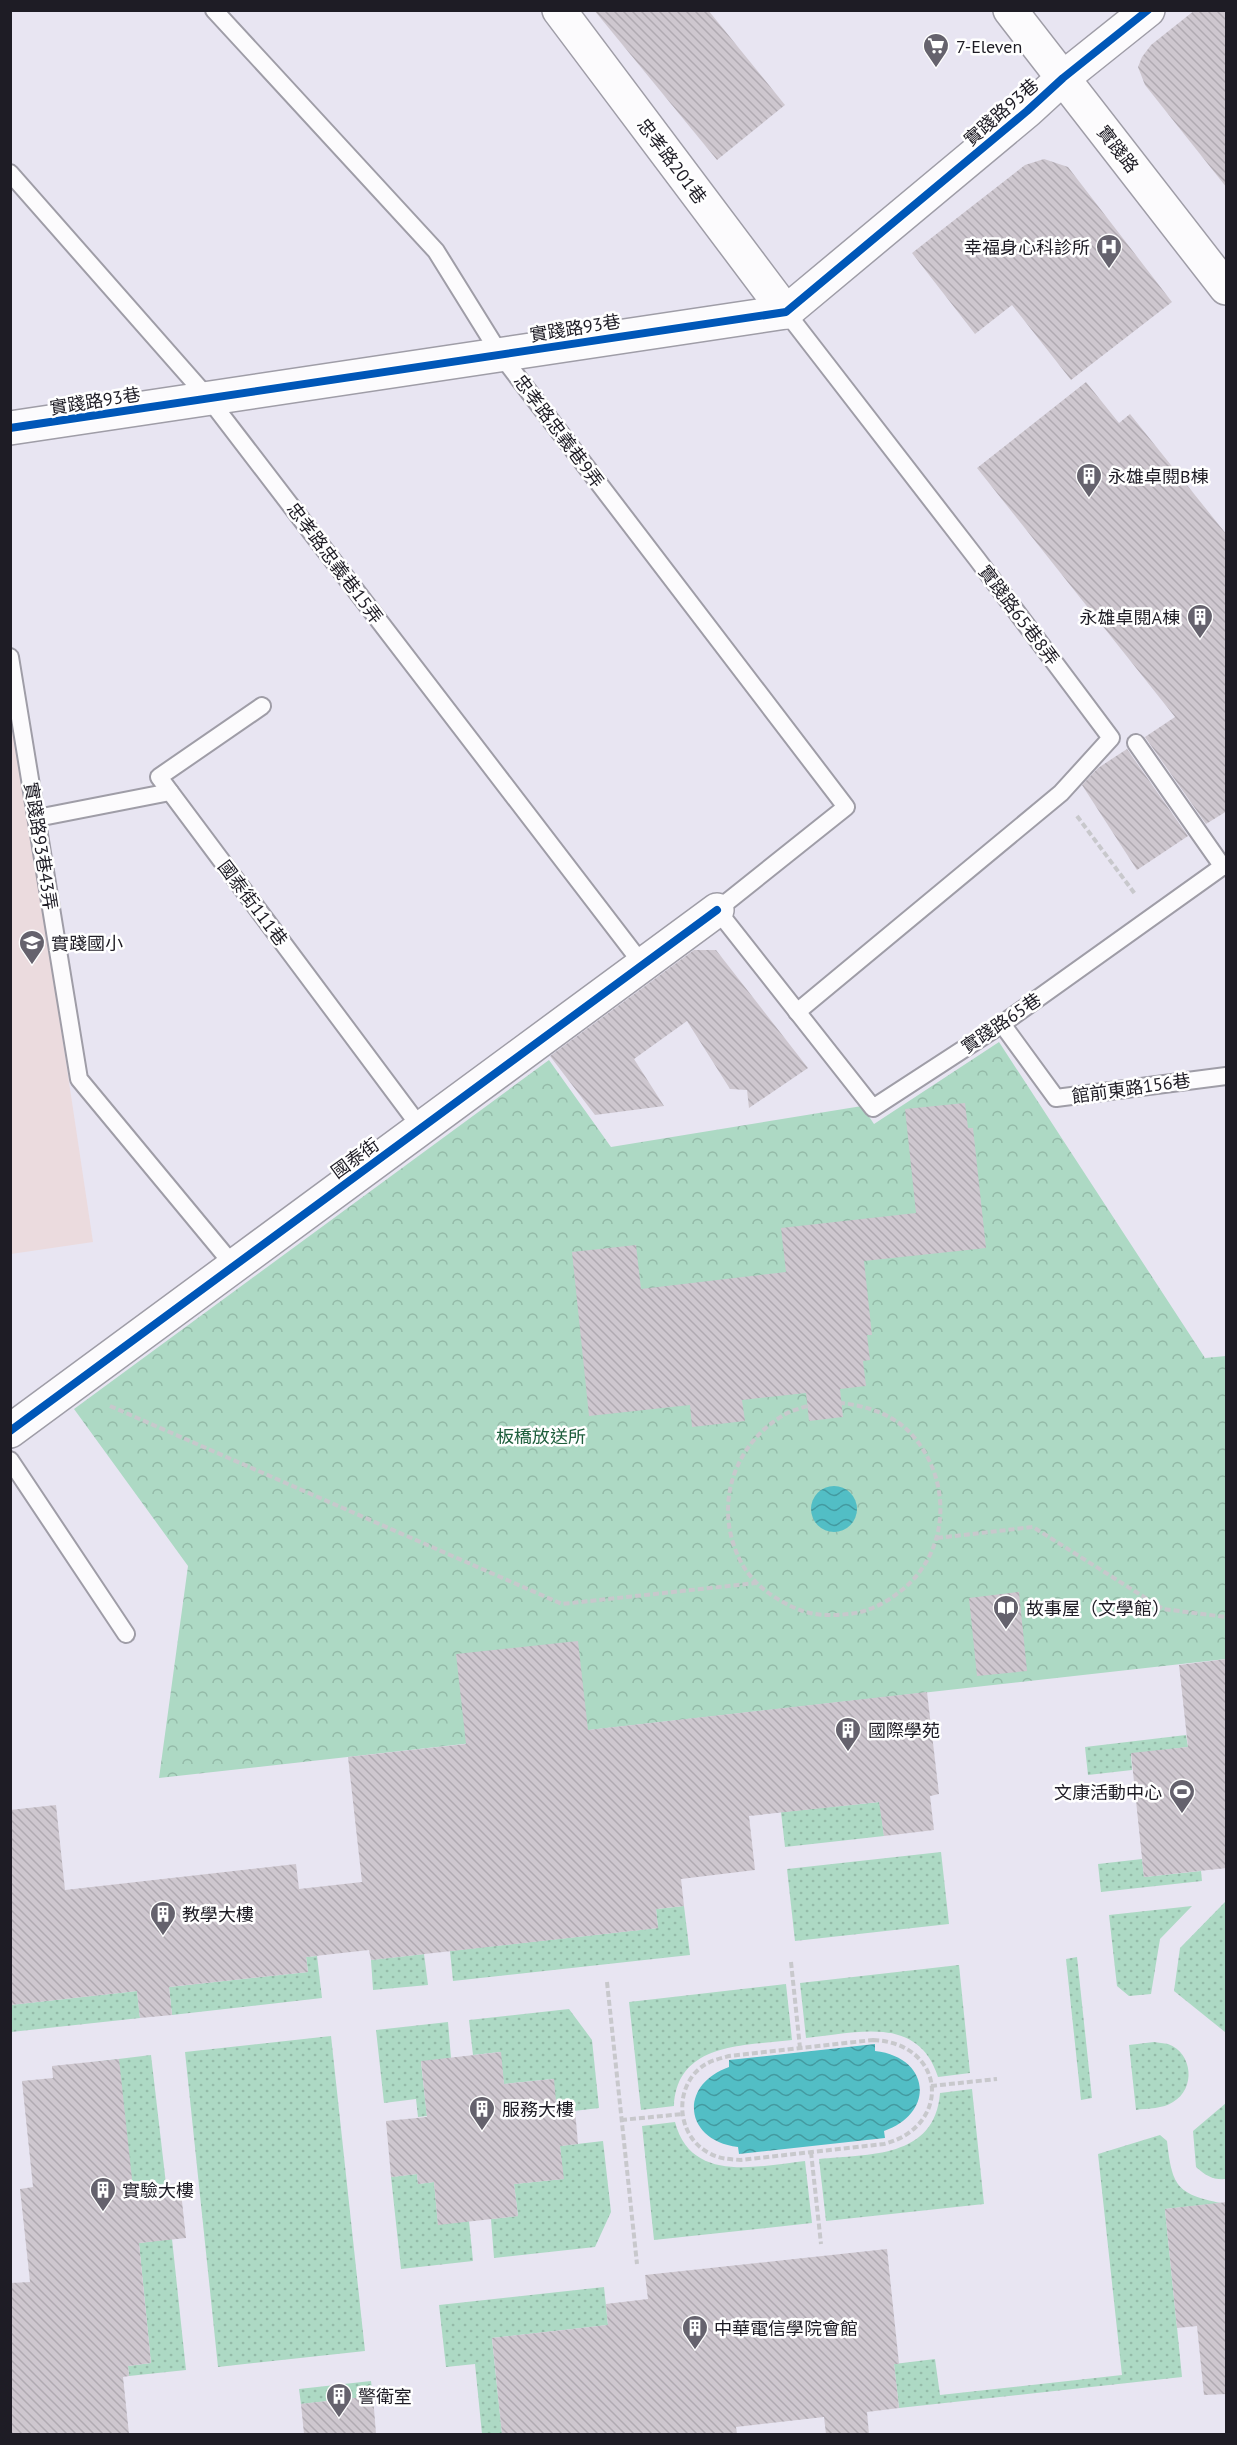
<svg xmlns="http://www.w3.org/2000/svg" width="1237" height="2445" font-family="'PT Sans','Noto Sans TC',sans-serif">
	<defs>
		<pattern id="grass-dots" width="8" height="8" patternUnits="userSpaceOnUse" patternTransform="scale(1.5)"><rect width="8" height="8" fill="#add9c4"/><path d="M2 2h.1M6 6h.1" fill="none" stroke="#94baa8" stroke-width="1.8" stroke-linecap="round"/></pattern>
		<pattern id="park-crowns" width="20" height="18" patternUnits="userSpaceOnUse" patternTransform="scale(1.5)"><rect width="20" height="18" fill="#add9c4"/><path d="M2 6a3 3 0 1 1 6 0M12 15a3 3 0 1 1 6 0" fill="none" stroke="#94baa8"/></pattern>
		<pattern id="water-waves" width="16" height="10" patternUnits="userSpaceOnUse" patternTransform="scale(1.5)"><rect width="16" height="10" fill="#52bec5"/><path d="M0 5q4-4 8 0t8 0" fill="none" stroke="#439aa0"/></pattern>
		<pattern id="building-back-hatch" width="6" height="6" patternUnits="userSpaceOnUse" patternTransform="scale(1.5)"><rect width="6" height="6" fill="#cec7cf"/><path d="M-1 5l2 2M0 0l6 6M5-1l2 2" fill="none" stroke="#b0aab2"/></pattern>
	</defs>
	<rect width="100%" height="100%" fill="#e8e5f2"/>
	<path fill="#ebdbde" d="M 10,689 L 93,1242 L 11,1254 L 10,1254 Z"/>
	<g fill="url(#grass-dots)">
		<path d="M 1186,1735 L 1188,1747 L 1131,1754 L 1132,1770 L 1088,1775 L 1085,1747 Z"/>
		<path d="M 880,1802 L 884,1836 L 785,1847 L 781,1812 Z"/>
		<path d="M 941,1852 L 949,1924 L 795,1941 L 787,1869 Z"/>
		<path d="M 1142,1859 L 1144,1877 L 1201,1871 L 1202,1881 L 1101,1892 L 1098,1864 Z"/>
		<path d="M 1225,1902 L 1226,2031 L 1225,2032 L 1174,1991 L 1180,1948 Z"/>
		<path d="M 684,1906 L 690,1955 L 453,1981 L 450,1951 L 658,1928 L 656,1909 Z"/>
		<path d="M 1192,1906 L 1160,1939 L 1151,1994 L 1129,1996 L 1117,1986 L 1109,1915 Z"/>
		<path d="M 424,1954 L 428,1985 L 373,1990 L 371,1960 Z"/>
		<path d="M 317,1956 L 322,1998 L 172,2015 L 169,1987 L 308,1972 L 306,1957 Z"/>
		<path d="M 1077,1957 L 1092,2098 L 1081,2100 L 1066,1959 Z"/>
		<path d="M 959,1965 L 970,2073 L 938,2077 C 918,2014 856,2033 806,2038 L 800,1983 Z"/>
		<path d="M 786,1984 L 792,2040 C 745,2046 677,2042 674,2106 L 641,2110 L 629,2002 Z"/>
		<path d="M 137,1991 L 140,2018 L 11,2032 L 10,2005 Z"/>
		<path d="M 569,2009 L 592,2040 L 599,2108 L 557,2113 L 553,2079 L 504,2084 L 500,2052 L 473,2055 L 469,2020 Z"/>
		<path d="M 448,2022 L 451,2058 L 421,2062 L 427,2116 L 418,2117 L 416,2099 L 384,2103 L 376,2030 Z"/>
		<path d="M 331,2036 L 365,2351 L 218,2367 L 185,2052 Z"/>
		<path d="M 1154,2042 C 1158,2043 1164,2043 1168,2044 C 1193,2053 1196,2089 1173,2102 C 1163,2109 1148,2108 1136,2110 L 1129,2045 Z"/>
		<path d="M 151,2055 L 166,2184 L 133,2188 L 94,2062 Z"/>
		<path d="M 972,2089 L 984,2204 L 826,2221 L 819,2159 C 868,2154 935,2159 940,2093 Z"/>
		<path d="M 1226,2103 L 1226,2179 C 1213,2180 1206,2176 1196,2167 L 1193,2131 Z"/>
		<path d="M 675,2122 C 691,2184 759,2166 805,2161 L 812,2223 L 654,2240 L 642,2126 Z"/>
		<path d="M 1160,2135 L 1167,2141 C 1172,2185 1176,2194 1221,2203 L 1165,2209 L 1182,2377 L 899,2408 L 894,2364 L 935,2359 L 940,2395 L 1122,2375 L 1098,2154 Z"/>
		<path d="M 603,2141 L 611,2212 L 595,2247 L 494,2258 L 491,2219 L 518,2216 L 514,2184 L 563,2179 L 560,2146 Z"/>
		<path d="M 417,2174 L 418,2184 L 434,2182 L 438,2224 L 469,2221 L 473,2261 L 401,2269 L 391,2177 Z"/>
		<path d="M 172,2239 L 186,2370 L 129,2376 L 128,2366 L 151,2363 L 139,2243 Z"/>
		<path d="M 604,2287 L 608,2325 L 492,2338 L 502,2434 L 482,2434 L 475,2364 L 446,2367 L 439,2305 Z"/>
		<path d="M 371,2381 L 373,2396 L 301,2404 L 299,2389 Z"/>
	</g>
	<path fill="url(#park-crowns)" d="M 999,1042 L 1205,1358 L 1226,1356 L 1226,1659 L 159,1778 L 188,1566 L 74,1409 L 549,1060 L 611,1147 L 862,1106 L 874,1124 Z"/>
	<g fill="url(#water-waves)">
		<circle cx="834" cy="1509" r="23"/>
		<path d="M 875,2044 L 875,2051 C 930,2057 936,2113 884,2131 L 885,2138 L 739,2154 L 738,2147 C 684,2141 678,2085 729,2067 L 729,2060 Z"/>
	</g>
	<g fill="url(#building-back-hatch)">
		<path d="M 594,10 L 708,10 L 785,105 L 717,160 Z"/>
		<path d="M 1195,10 L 1227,10 L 1227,188 L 1145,85 L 1138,67 L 1142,57 L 1151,45 Z"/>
		<path d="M 1044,159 L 1068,167 L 1172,302 L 1071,380 L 1012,305 L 975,334 L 912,253 L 1025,165 Z"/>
		<path d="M 1086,382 L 1119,423 L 1130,414 L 1227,535 L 1227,811 L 1206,824 L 1145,737 L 1175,717 L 977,468 Z"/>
		<path d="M 1127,749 L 1188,836 L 1137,870 L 1082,785 L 1098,768 Z"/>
		<path d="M 694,950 L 716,950 L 808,1068 L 749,1108 L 747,1090 L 730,1089 L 687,1021 L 634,1059 L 664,1106 L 595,1115 L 550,1056 Z"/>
		<path d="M 965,1103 L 968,1128 L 973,1128 L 986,1248 L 864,1261 L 872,1335 L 867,1335 L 870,1360 L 863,1361 L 866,1386 L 840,1389 L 843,1417 L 809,1421 L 806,1393 L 742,1400 L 745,1421 L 692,1427 L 690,1405 L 589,1416 L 572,1252 L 636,1245 L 641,1289 L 786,1272 L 781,1228 L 916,1213 L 905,1109 Z"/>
		<path d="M 1019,1592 L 1027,1671 L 977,1676 L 969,1598 Z"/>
		<path d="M 578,1641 L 588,1730 L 927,1692 L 939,1794 L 930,1796 L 934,1830 L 884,1836 L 879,1802 L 749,1816 L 755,1870 L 681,1879 L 684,1906 L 656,1909 L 658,1928 L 371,1960 L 369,1950 L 306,1957 L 308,1972 L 169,1987 L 172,2015 L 140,2018 L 137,1991 L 10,2005 L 10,1810 L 56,1805 L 65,1890 L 296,1864 L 299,1889 L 362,1882 L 348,1757 L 466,1744 L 456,1654 Z"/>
		<path d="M 1227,1659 L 1227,1868 L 1144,1877 L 1131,1753 L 1188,1747 L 1179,1665 Z"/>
		<path d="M 501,2052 L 504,2084 L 554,2079 L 557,2113 L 575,2110 L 578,2144 L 560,2146 L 564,2179 L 514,2184 L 518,2216 L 438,2225 L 434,2182 L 418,2184 L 417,2174 L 391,2177 L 386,2121 L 427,2117 L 421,2061 Z"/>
		<path d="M 119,2059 L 133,2188 L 180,2183 L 186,2238 L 139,2243 L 151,2363 L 128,2366 L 129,2376 L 123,2377 L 129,2434 L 10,2434 L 10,2283 L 30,2282 L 20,2189 L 33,2187 L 22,2081 L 53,2078 L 52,2066 Z"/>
		<path d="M 1227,2202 L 1227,2394 L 1204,2395 L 1197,2326 L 1177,2328 L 1165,2209 Z"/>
		<path d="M 887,2249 L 899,2364 L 894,2364 L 899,2408 L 867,2412 L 869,2434 L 826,2434 L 824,2417 L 736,2427 L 737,2434 L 502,2434 L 492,2338 L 608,2325 L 606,2304 L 648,2299 L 645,2275 Z"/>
		<path d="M 373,2396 L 376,2434 L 304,2434 L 301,2404 Z"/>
	</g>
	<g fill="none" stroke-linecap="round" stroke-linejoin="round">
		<defs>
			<g id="service">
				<path d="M 214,10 L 436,251 L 500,354 L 846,807 L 717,910 L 873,1108 L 1002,1024 L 1226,864"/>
				<path d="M 10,173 L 209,399 L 643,965"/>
				<path d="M 786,312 L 977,559 L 1111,738 L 1061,793 L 797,1012"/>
				<path d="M 10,657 L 79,1079 L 234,1266"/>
				<path d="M 262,706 L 159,777 L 421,1128"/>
				<path d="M 1136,743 L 1223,867"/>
				<path d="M 37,818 L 170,792"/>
				<path d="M 1002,1024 L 1056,1098 L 1226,1076"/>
				<path d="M 10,1460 L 126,1634"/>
			</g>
			<g id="minor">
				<path d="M 559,10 L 786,312"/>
				<path d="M 10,428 L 786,312 L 1027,111 L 1063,78 L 1148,10"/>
				<path d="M 10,1431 L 717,910"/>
			</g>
			<path id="tertiary" d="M 1010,10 L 1226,288"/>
		</defs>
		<use href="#service" stroke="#9f9da7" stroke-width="20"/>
		<use href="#minor" stroke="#9f9da7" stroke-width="36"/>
		<use href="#tertiary" stroke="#9f9da7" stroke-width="36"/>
		<g stroke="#c8c8cc" stroke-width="4" stroke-dasharray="6 3" stroke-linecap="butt">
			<path d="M 1077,816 L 1135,894"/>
			<path d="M 110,1406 L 562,1604 L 756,1583"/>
			<path d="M 807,1406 C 799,1409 789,1411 782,1416 C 733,1446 714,1506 739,1558 C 750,1582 772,1598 795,1608 C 812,1616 831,1616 849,1614 C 867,1612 884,1604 898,1593 C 949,1556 954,1483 913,1436 C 895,1415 868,1406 841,1403"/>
			<path d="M 937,1538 L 1033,1527 L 1163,1609 L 1226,1617"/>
			<path d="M 791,1962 L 800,2048"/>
			<path d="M 607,1982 L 637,2264"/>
			<path d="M 873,2040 C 946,2043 953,2126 884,2144 L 741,2160 C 729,2159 719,2159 709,2153 C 678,2137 673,2092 699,2069 C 708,2061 718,2059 729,2056 Z"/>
			<path d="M 931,2086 L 997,2079"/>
			<path d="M 621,2120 L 683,2114"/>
			<path d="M 811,2152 L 821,2244"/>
		</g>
		<use href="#service" stroke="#fcfbfd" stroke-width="16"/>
		<use href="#minor" stroke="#fcfbfd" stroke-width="33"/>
		<use href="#tertiary" stroke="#fcfbfd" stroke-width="33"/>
		<defs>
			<g id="cycleway">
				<path d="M 10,428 L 786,312 L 1027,111 L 1063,78 L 1148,10"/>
				<path d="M 10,1431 L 717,910"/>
			</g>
		</defs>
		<use href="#cycleway" stroke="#fff" stroke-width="11"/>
		<use href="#cycleway" stroke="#0057b8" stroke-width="8"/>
	</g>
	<defs>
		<symbol id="supermarket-pin" viewBox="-11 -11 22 30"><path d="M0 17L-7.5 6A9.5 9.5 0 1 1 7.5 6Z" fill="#65626d" stroke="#fff"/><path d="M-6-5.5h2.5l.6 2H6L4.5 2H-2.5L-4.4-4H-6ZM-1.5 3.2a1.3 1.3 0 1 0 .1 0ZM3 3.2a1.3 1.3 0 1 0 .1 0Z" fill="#fff"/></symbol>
		<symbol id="hospital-pin" viewBox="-11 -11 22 30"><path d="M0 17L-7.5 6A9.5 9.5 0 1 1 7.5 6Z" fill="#65626d" stroke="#fff"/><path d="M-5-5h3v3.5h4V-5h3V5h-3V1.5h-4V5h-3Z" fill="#fff"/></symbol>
		<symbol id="building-pin" viewBox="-11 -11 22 30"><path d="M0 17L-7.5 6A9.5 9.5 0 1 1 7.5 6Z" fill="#65626d" stroke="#fff"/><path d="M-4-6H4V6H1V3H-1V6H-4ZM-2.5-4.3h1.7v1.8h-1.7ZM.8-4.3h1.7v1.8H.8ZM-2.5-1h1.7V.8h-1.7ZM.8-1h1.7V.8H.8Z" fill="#fff"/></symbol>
		<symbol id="school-pin" viewBox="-11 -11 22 30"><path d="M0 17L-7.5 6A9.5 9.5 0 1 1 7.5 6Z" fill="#65626d" stroke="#fff"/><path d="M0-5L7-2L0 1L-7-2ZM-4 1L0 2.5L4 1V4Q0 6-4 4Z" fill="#fff"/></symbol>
		<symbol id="library-pin" viewBox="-11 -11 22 30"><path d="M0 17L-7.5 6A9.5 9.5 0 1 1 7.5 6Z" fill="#65626d" stroke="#fff"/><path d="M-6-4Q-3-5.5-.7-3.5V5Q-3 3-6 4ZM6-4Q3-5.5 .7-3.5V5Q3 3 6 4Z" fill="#fff"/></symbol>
		<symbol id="stadium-pin" viewBox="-11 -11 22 30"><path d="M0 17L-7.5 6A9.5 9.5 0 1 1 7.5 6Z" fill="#65626d" stroke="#fff"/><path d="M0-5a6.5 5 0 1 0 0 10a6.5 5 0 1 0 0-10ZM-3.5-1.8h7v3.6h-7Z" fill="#fff"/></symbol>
	</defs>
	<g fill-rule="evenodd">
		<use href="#supermarket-pin" x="921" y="31" width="30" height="40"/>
		<use href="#hospital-pin" x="1094" y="232" width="30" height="40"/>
		<use href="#building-pin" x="1074" y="461" width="30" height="40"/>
		<use href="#building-pin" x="1185" y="602" width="30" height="40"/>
		<use href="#school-pin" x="17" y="928" width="30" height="40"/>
		<use href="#library-pin" x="991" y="1593" width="30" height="40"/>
		<use href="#building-pin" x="833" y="1715" width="30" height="40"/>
		<use href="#stadium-pin" x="1167" y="1777" width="30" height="40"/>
		<use href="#building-pin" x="148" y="1899" width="30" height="40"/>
		<use href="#building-pin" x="467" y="2094" width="30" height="40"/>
		<use href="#building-pin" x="88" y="2175" width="30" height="40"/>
		<use href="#building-pin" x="680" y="2313" width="30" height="40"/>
		<use href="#building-pin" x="324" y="2381" width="30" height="40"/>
	</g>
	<g text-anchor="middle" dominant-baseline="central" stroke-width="5" stroke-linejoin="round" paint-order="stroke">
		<g font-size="18" fill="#1e1c25" stroke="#fff" text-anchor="start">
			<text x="956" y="46">7-Eleven</text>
			<text x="1090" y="247" text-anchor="end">幸福身心科診所</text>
			<text x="1108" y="476">永雄卓閱B棟</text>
			<text x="1180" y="617" text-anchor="end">永雄卓閱A棟</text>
			<text x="51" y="943">實踐國小</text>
			<text x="1026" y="1608">故事屋（文學館）</text>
			<text x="868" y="1730">國際學苑</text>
			<text x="1162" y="1792" text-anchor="end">文康活動中心</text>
			<text x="182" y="1914">教學大樓</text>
			<text x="502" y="2109">服務大樓</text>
			<text x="122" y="2190">實驗大樓</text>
			<text x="714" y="2328">中華電信學院會館</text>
			<text x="358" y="2396">警衛室</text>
		</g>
		<g font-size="18" fill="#1e1c25" stroke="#fff">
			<text transform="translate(1001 112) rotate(-41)">實踐路93巷</text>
			<text transform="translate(1118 149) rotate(52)">實踐路</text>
			<text transform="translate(672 161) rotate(53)">忠孝路201巷</text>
			<text transform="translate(575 328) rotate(-9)">實踐路93巷</text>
			<text transform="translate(95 401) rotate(-9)">實踐路93巷</text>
			<text transform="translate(559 431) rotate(53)">忠孝路忠義巷9弄</text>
			<text transform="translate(335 563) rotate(53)">忠孝路忠義巷15弄</text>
			<text transform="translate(1019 615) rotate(53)">實踐路65巷8弄</text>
			<text transform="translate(41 846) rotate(81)">實踐路93巷43弄</text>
			<text transform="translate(253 903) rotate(53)">國泰街111巷</text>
			<text transform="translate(1001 1023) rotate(-34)">實踐路65巷</text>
			<text transform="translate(1131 1088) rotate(-8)">館前東路156巷</text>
			<text transform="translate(355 1158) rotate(-36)">國泰街</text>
		</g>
		<g font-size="18" fill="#1e5e3c" stroke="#fff">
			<text x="541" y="1436">板橋放送所</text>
		</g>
	</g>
	<rect width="1237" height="2445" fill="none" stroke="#1e1c25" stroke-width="24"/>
</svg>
